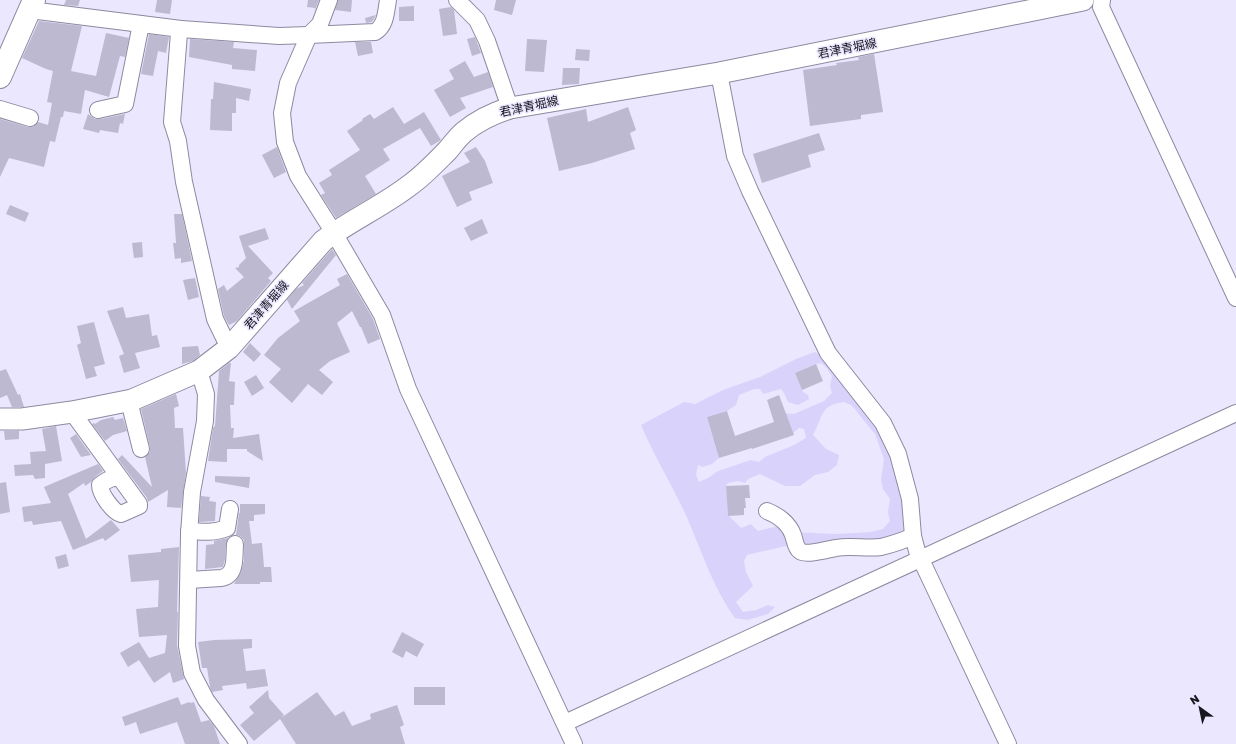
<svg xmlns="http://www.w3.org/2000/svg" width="1236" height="744" font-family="'Golos Text','Noto Sans JP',sans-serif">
	<rect width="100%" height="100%" fill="#eae7ff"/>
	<path fill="#d9d3fc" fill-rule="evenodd" d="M 815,352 L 822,356 L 865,405 L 894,458 L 905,508 L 904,530 L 898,536 L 878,543 L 802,548 L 786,546 L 747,555 L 744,561 L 746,572 L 753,586 L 736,602 L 743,612 L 756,610 L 768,605 L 775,607 L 768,614 L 747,620 L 735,618 C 712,586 701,549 685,513 C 671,483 654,456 641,425 L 684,402 L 695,404 L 723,390 L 760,377 L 796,359 ZM 821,363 L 826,367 L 832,376 L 830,386 L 832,393 L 824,401 L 794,414 L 785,413 L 781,436 L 787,438 L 799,428 L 804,429 L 806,438 L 794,445 L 765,457 L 759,462 L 751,460 L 718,471 L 708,478 L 699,482 L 696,475 L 698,465 L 702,467 L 712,464 L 719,458 L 707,417 L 727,411 L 736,405 L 739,395 L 754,389 L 760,389 L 763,394 L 781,389 L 784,393 L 788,402 L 798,405 L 809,399 L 808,395 L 803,392 L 795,373 L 816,364 ZM 844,402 L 851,405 L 855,409 L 865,422 L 875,434 L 884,459 L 881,480 L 883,489 L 890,499 L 888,512 L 890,521 L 883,529 L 871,532 L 835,534 L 794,532 L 778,526 L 758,531 L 751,524 L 741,528 L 728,515 L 726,486 L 728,483 L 738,481 L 745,483 L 748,479 L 760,474 L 785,486 L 800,486 L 815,475 L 828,472 L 837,465 L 839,455 L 826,449 L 813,435 C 823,418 819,405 844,402 Z"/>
	<g fill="#bcb9d0">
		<path d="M 66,0 L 80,0 L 78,6 L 64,5 Z"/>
		<path d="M 157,0 L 172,0 L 170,14 L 155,12 Z"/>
		<path d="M 308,0 L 319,0 L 314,12 L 315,8 L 307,7 Z"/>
		<path d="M 338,0 L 352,0 L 351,12 L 335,10 Z"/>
		<path d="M 496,0 L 516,0 L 512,15 L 494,10 Z"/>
		<path d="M 414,6 L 414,21 L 399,21 L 399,7 Z"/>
		<path d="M 451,7 L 454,10 L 457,34 L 443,36 L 439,9 Z"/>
		<path d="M 376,15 L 372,22 L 366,23 L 365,18 Z"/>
		<path d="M 39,21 L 82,26 L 71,71 L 96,76 L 106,33 L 129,38 L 125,57 L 120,56 L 109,97 L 85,90 L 81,114 L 64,111 L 63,117 L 61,117 L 55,142 L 50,141 L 44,167 L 9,158 L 0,177 L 0,119 L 28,127 L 33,127 L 38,122 L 48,125 L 52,103 L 47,102 L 53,71 L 46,69 L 22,58 Z"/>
		<path d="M 149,34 L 169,37 L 166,53 L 158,51 L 153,76 L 141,74 Z"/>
		<path d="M 475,37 L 481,53 L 472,56 L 467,39 Z"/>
		<path d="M 190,39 L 234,42 L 233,48 L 257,50 L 255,71 L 232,69 L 232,65 L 189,57 Z"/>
		<path d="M 527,39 L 547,40 L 544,72 L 525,71 Z"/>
		<path d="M 355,42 L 371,42 L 373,53 L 358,56 Z"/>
		<path d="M 576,49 L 590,50 L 589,61 L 575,60 Z"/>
		<path d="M 874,54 L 883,112 L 861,115 L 861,119 L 810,126 L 803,70 L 837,65 L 836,63 L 859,60 L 858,57 Z"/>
		<path d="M 465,61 L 474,77 L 488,72 L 493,87 L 460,98 L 466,108 L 450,117 L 434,90 L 454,79 L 449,70 Z"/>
		<path d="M 563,68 L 580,68 L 579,84 L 562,85 Z"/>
		<path d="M 214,82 L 251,89 L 249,101 L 236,98 L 236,113 L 232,113 L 232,131 L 210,130 L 211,99 L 213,99 Z"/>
		<path d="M 393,107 L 404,124 L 424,112 L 441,140 L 431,146 L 420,128 L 383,149 L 390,160 L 365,176 L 376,194 L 336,218 L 321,195 L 325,193 L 319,183 L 332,175 L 329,170 L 360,150 L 347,131 L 363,120 L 362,119 L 370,114 L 374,119 Z"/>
		<path d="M 628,107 L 636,130 L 630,133 L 635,149 L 592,163 L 559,171 L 547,118 L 586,109 L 588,122 Z"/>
		<path d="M 88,114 L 95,119 L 100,119 L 125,114 L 123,124 L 120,123 L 118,133 L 100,130 L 99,133 L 83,129 Z"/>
		<path d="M 819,133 L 825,150 L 808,155 L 811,167 L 762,183 L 753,154 Z"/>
		<path d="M 277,147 L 286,172 L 274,178 L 262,155 Z"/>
		<path d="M 476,147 L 485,161 L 493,183 L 469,192 L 472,200 L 457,207 L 442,176 L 470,162 L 464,153 Z"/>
		<path d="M 10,205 L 29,213 L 25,222 L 6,214 Z"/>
		<path d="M 174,214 L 182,214 L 192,261 L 181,263 L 181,258 L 175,259 L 173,243 L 176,243 Z"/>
		<path d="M 482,219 L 488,233 L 471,241 L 464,228 Z"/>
		<path d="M 265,228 L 269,239 L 248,246 L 273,273 L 268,278 L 271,281 L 237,321 L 229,325 L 224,316 L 218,289 L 224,285 L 227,291 L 244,277 L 235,268 L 239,267 L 239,265 L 246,258 L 239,236 Z"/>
		<path d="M 142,242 L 143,257 L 134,258 L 132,243 Z"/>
		<path d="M 332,249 L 336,255 L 292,309 L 287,300 L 296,289 L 304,285 L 302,283 Z"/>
		<path d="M 347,274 L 373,319 L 380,339 L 368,344 L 361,327 L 360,327 L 352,311 L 337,323 L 350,352 L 330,361 L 319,370 L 333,382 L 322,395 L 308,384 L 292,403 L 269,382 L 281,369 L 264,355 L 278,338 L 300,321 L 294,311 L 340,285 L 337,279 Z"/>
		<path d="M 195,278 L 199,297 L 188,300 L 183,280 Z"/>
		<path d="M 123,307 L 126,318 L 149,314 L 152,336 L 157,335 L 160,347 L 135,353 L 140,368 L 124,373 L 119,356 L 124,354 L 107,311 Z"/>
		<path d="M 94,322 L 105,364 L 94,367 L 97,376 L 86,379 L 77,345 L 81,343 L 77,326 Z"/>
		<path d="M 250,343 L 261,354 L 254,362 L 243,352 Z"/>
		<path d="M 198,346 L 200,355 L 193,361 L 182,364 L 182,347 Z"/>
		<path d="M 229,363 L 231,363 L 229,381 L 235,382 L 234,405 L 230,405 L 231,428 L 234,428 L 233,438 L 259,434 L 263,461 L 247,451 L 247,449 L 227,449 L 227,462 L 208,461 L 213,428 L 215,426 L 219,371 Z"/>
		<path d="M 816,364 L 823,381 L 802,390 L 795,373 Z"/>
		<path d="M 6,369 L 18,395 L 20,394 L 24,407 L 12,407 L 7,395 L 0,398 L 0,371 Z"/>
		<path d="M 256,375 L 264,388 L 252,396 L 244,382 Z"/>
		<path d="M 176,394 L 179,406 L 174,408 L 175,428 L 183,428 L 186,473 L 181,508 L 167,507 L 168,490 L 148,502 L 147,498 L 118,459 L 122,455 L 152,487 L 145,457 L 150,452 L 150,447 L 141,409 Z"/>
		<path d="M 779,395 L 794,435 L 752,449 L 752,448 L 719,458 L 707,417 L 727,411 L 735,436 L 774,422 L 767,400 Z"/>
		<path d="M 113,417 L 115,420 L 123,418 L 127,431 L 113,435 L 105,441 L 92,424 L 94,423 L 95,424 L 101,420 Z"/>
		<path d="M 56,426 L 62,461 L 45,464 L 45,478 L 35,479 L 33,475 L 15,476 L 14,465 L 31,464 L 30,452 L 46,451 L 42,429 Z"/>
		<path d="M 4,431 L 19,431 L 19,439 L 5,440 Z"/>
		<path d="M 76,434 L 91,455 L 81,457 L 70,438 Z"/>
		<path d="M 98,464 L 103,471 L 95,477 L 91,482 L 85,486 L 84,483 L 68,494 L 86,539 L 111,520 L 120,530 L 105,541 L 103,538 L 73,550 L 61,521 L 33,525 L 32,521 L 24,522 L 22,507 L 51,503 L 44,487 Z"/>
		<path d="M 215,476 L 250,477 L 249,488 L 215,482 Z"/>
		<path d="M 6,482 L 10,512 L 0,514 L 0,483 Z"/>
		<path d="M 749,485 L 750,498 L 745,498 L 746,508 L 744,508 L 744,515 L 728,516 L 726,486 Z"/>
		<path d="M 201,496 L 210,497 L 209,501 L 216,502 L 215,521 L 199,522 Z"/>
		<path d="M 240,504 L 265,504 L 265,514 L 254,515 L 254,521 L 249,521 L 252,544 L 262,543 L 264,567 L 271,567 L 272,582 L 260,582 L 260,584 L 234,584 L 241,572 L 244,560 L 244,540 L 240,536 L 236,535 L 239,513 L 240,513 Z"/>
		<path d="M 228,538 L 226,543 L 225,559 L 223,567 L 205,569 L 206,545 L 214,544 L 214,541 Z"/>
		<path d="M 179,547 L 177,612 L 178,612 L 177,645 L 184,679 L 173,683 L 170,672 L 154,683 L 139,660 L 128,667 L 120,653 L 139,642 L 149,658 L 165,653 L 167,635 L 139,637 L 136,609 L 158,607 L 159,580 L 131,582 L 128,555 L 161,552 L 161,549 Z"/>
		<path d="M 66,554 L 69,566 L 58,569 L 55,557 Z"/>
		<path d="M 402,632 L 424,644 L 417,657 L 406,651 L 403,658 L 392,652 Z"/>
		<path d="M 252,639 L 252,648 L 243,649 L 246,671 L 265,669 L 268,686 L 247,689 L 246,683 L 222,686 L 223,690 L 212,692 L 210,687 L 207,668 L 202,668 L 198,642 L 214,640 Z"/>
		<rect x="414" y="687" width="31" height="18"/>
		<path d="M 268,690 L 269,698 L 284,715 L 281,718 L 317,692 L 335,716 L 344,711 L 352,726 L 371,719 L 370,714 L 397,705 L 404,725 L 400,727 L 405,744 L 296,744 L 280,719 L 254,741 L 240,725 L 254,713 L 249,707 Z"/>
		<path d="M 178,697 L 181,705 L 189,702 L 190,703 L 194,702 L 201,722 L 209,720 L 214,726 L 220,744 L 185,744 L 177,722 L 140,734 L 136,722 L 125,726 L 122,717 Z"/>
	</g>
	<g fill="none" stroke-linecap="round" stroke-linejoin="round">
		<defs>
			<g id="minor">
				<path d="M 329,0 L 320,24 L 309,35 L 288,83 L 282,113 L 285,142 L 298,176 L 334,233 L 382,315 L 408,389 L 574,744"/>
				<path d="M 457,0 L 477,20 L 487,41 L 510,108"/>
				<path d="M 1102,0 L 1101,7 L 1236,298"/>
				<path d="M 30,10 L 181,29 L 279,36 L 309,35 L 375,32 C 386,26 386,11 388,0"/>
				<path d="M 181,29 L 179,33 L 172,122 L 178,141 L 184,182 L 215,319 L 229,348"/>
				<path d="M 719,73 L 735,156 L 750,191 L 828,353 L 883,423 L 898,454 L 910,499 L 913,536 L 917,551 L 1008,744"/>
				<path d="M 0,109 L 30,118"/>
				<path d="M 98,110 L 125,104 L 141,24"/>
				<path d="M 199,371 L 206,394 L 205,421 L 192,492 L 189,534 L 187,646 L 192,673 L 206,700 L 239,744"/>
				<path d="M 129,401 L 141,449"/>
				<path d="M 72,412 L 139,504 L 139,506 L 121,514 C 113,512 100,494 100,485 C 107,480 112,477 120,478"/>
				<path d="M 767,511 C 777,515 789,523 793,535 C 795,540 795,547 800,551 C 805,556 829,549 836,548 C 850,545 867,549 881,547 C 893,544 903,541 913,536"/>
				<path d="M 189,531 C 202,532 215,533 227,528 L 230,509"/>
				<path d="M 189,580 L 221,578 C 237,576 234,556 235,544"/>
				<path d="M 565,723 L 1236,413"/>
			</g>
			<path id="major" d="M 0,419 L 22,419 L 72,412 L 132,400 L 199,371 L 229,348 L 323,241 C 351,220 383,206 410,185 C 424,175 436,162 448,150 C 453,144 458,137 464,132 C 477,121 494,113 510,108 L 719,73 L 1083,0"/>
			<path id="highway" d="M 0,77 L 34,0"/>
		</defs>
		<use href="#minor" stroke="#8c8a9f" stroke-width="18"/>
		<use href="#major" stroke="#8c8a9f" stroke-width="23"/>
		<use href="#highway" stroke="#8c8a9f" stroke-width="24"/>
		<use href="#minor" stroke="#fff" stroke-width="16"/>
		<use href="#major" stroke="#fff" stroke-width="21"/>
		<use href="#highway" stroke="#fff" stroke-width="22"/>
	</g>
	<g text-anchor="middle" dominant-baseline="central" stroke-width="3" stroke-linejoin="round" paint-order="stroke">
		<g font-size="12" fill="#18171f" stroke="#eae7ff">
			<text transform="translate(847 48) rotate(-11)">君津青堀線</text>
			<text transform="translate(529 106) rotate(-12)">君津青堀線</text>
			<text transform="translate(266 305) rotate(-49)">君津青堀線</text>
		</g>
	</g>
	<g transform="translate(1200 708) rotate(327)" stroke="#eae7ff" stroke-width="3" paint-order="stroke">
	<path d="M0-3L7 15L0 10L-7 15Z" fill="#18171f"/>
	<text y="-6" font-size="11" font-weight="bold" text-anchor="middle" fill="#18171f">N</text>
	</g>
</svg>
